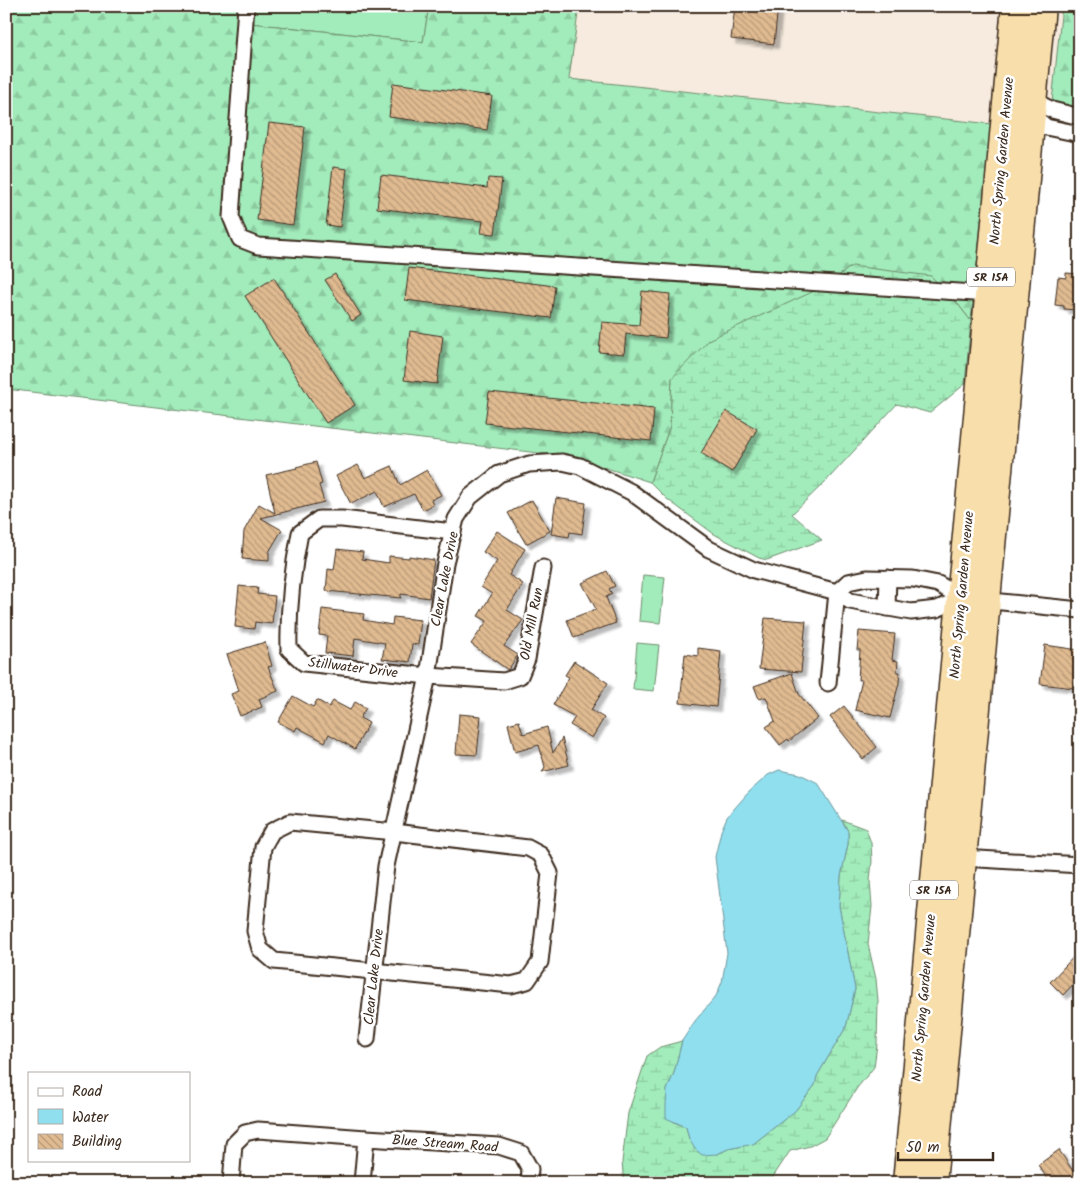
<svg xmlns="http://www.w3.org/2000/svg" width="1086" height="1189" font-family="Kalam,sans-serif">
	<defs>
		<pattern id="forest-firs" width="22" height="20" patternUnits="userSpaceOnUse" patternTransform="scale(1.25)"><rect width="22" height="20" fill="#a2ecbb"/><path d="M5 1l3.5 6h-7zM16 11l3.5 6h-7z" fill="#8ccba0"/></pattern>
		<pattern id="wetland-marsh" width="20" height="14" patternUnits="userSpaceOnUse" patternTransform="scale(1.25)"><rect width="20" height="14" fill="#a2ecbb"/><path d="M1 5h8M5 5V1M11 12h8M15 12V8" fill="none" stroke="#8ccba0"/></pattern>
		<pattern id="building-back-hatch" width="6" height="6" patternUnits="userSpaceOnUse" patternTransform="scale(1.25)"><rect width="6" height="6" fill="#e0bb91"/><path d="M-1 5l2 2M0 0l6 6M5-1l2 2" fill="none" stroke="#b79876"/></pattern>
		<filter id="shadow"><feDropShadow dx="4.5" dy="4.5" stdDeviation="1" flood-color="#0004"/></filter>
	</defs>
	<rect width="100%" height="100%" fill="#fff"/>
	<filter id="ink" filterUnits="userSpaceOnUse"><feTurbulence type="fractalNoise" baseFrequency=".02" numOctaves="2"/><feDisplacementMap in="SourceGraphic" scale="10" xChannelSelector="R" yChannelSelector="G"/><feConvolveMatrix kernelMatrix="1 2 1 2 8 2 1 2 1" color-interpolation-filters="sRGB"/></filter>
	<g filter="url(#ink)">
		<g fill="#f6ebde">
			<path d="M 579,6 L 1010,6 L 999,125 L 569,79 Z"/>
			<path d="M 1048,6 L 1062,6 L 1052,102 L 1039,95 Z"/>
		</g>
		<g fill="#a2ecbb" stroke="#6e8b6c">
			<path d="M 252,6 L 429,6 L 423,42 L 250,23 Z"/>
			<path d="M 643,575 L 665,577 L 660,623 L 639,621 Z"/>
			<path d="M 637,643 L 659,645 L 654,691 L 633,689 Z"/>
		</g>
		<g fill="url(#forest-firs)" stroke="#6e8b6c">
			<path d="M 6,6 L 252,6 L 250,23 L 423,42 L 429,6 L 579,6 L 569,79 L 992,124 L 971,321 L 957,303 L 823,287 L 672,378 L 670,426 L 650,482 L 572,457 L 6,389 Z"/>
			<path d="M 1062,6 L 1080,6 L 1080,109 L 1052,102 Z"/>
		</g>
		<g fill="url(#wetland-marsh)" stroke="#6e8b6c">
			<path d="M 852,266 L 931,276 L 957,303 L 971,321 L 965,384 L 930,413 L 897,404 L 829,478 L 792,514 L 822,540 L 767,560 L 759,558 L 714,534 L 667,499 L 650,482 L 670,426 L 672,378 L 710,339 L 823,287 Z"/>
			<path d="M 842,820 L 866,829 L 871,843 L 872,861 L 870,881 L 872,906 L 868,944 L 876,979 L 878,1001 L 877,1044 L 874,1067 L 857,1088 L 825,1138 L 810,1146 L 790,1151 L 769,1183 L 624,1183 L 622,1162 L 628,1113 L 647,1056 L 660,1047 L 682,1041 L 674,1073 L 667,1090 L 674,1122 L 686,1127 L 689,1139 L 717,1154 L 728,1149 L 753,1144 L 795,1111 L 815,1085 L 817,1076 L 846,1027 L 855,989 L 839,906 L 841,876 L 848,844 L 848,831 Z"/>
		</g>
		<path fill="#90dfef" stroke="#6e979b" d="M 779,770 L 800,774 L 818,783 L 848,831 L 848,844 L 841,876 L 839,906 L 855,989 L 846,1027 L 817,1076 L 815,1085 L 795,1111 L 753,1144 L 728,1149 L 717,1154 L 702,1155 L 695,1149 L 689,1139 L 686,1127 L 666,1118 L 666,1105 L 667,1090 L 674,1073 L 682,1041 L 695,1021 L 716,996 L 722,982 L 727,953 L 715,857 L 721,831 L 727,817 L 748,793 L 768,775 Z"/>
		<g fill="url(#building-back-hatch)" stroke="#3b2a1e" filter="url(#shadow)">
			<path d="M 735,6 L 778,6 L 774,44 L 731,39 Z"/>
			<path d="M 393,83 L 492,96 L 487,130 L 389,117 Z"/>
			<path d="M 269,123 L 305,127 L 293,225 L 257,220 Z"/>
			<path d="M 333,167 L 347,169 L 340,227 L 326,225 Z"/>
			<path d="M 381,175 L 487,188 L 488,178 L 502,179 L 495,234 L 481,233 L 483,221 L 377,208 Z"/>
			<path d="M 409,268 L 555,286 L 551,318 L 405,300 Z"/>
			<path d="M 1066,273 L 1080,274 L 1080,306 L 1077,306 L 1077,310 L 1064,309 L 1064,306 L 1055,305 L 1058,277 L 1066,278 Z"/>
			<path d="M 335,274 L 361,315 L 352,321 L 325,280 Z"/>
			<path d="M 274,278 L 355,405 L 326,423 L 245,296 Z"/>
			<path d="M 642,291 L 670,294 L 666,338 L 626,334 L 624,354 L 599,352 L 602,322 L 639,325 Z"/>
			<path d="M 410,331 L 443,336 L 437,384 L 404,380 Z"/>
			<path d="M 489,392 L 654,409 L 651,441 L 485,423 Z"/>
			<path d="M 726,411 L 757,429 L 732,472 L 701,453 Z"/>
			<path d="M 316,462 L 322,484 L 319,485 L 324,502 L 261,518 L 282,530 L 269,552 L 269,561 L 242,559 L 244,531 L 259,504 L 275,513 L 266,475 L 297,468 L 296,467 Z"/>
			<path d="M 358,465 L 365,478 L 392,466 L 400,485 L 427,470 L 441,495 L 431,500 L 433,505 L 423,510 L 414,494 L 384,507 L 377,491 L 351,504 L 336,476 Z"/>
			<path d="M 556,498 L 586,503 L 582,534 L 570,532 L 569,537 L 551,534 Z"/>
			<path d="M 532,500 L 550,531 L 526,544 L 508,513 Z"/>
			<path d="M 497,531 L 525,549 L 509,575 L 523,584 L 507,610 L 523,620 L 504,646 L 518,655 L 508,670 L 471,644 L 487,621 L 478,616 L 492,594 L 481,587 L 497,561 L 483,552 Z"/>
			<path d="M 337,549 L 363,552 L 362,559 L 389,563 L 389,556 L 409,558 L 409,556 L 434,560 L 429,598 L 401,594 L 401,598 L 326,591 L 328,569 L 334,570 Z"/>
			<path d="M 607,571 L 615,586 L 609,589 L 612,594 L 606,597 L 616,623 L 574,638 L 567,620 L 596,609 L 582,583 Z"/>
			<path d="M 239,586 L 258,588 L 257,594 L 275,596 L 272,624 L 255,622 L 254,629 L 235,627 Z"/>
			<path d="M 322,609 L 364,614 L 363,620 L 392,625 L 393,617 L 421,620 L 418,645 L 412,644 L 410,662 L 382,659 L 385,643 L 355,638 L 353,656 L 325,653 L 327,636 L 319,635 Z"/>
			<path d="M 765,618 L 806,621 L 801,672 L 759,669 Z"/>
			<path d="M 859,631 L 895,634 L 892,660 L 898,661 L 897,672 L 900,672 L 899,683 L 890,718 L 855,710 L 862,680 L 858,680 L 860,650 L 857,650 Z"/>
			<path d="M 265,642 L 272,666 L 268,667 L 278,691 L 259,699 L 262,707 L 240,716 L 231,694 L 239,691 L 227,654 Z"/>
			<path d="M 1045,645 L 1079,650 L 1074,688 L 1040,684 Z"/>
			<path d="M 698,648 L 721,651 L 716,707 L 680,703 L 685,654 L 698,656 Z"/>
			<path d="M 574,661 L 608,683 L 591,710 L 604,718 L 592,738 L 570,725 L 575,717 L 553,705 L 569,677 L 565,675 Z"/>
			<path d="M 792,673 L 799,694 L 818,718 L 789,741 L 788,739 L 780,745 L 766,727 L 775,721 L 766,697 L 759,699 L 754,686 Z"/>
			<path d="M 293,696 L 313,707 L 317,700 L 329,707 L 333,701 L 350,710 L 355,702 L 366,708 L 360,718 L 369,723 L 355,749 L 329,734 L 325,742 L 297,727 L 295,731 L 278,722 Z"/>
			<path d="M 844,706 L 877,747 L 863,759 L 830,717 Z"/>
			<path d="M 459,714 L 481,716 L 477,755 L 456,754 Z"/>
			<path d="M 519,721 L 523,734 L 547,727 L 553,753 L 562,738 L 569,765 L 542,772 L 545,767 L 539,745 L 515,752 L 508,724 Z"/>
			<path d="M 1080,950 L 1080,977 L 1063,995 L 1050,982 Z"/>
			<path d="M 1059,1150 L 1077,1177 L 1068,1183 L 1050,1183 L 1038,1165 Z"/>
		</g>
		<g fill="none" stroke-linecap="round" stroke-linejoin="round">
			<defs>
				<g id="street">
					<path d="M 246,6 L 231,217 L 240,239 L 258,246 L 289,248 L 989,294"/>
					<path d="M 1032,100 L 1052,110 L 1080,117"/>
					<path d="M 1031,114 L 1046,127 L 1080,134"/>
					<path d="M 453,532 L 342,519 L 319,519 L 300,533 C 292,572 288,609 289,649 L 304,663 L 428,676 L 504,681 L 520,676 L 527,659 L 543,568"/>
					<path d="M 837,592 L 848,582 L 867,578 L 913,579 L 938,584 L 962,598 L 1080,610"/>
					<path d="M 887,608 L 888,578"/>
					<path d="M 828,683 L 837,592"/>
					<path d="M 290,822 L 394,832 L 528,848 L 541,855 L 550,873 L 540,962 L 527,981 L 511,985 L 274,961 L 260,949 L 255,931 L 263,847 L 272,831 Z"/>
					<path d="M 963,858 L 1080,865"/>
					<path d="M 367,1039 L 386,866 L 428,676 L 445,563 L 456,519 L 470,497 L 499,474 L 529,464 L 562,462 L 580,466 L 631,492 L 709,549 L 754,570 L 837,592 L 850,601 L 911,612 L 937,609 L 962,598"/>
					<path d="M 366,1138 L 499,1146 L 521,1153 L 530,1169 L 529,1183"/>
					<path d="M 231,1183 L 234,1144 L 245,1133 L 258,1130 L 366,1138 L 362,1183"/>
				</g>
				<g id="highway">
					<path d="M 907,1183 L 1016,6"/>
					<path d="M 932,1183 L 1041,6"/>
				</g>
			</defs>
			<use href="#street" stroke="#3b2a1e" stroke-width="19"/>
			<use href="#highway" stroke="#3b2a1e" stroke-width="31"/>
			<use href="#street" stroke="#fff" stroke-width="15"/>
			<use href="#highway" stroke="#f8deab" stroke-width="28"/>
		</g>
	</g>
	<g text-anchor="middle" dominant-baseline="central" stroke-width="5" stroke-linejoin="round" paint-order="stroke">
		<g fill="#fff" stroke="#766a62" stroke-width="1">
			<rect x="967" y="267.5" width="48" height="19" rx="4"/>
			<rect x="910" y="880.5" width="48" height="19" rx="4"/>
		</g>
		<g font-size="12" font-weight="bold" fill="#3b2a1e">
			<text x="991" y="277">SR 15A</text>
			<text x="934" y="890">SR 15A</text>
		</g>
		<g font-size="14" fill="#3b2a1e" stroke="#fff">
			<text transform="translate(1002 161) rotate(-85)">North Spring Garden Avenue</text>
			<text transform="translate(445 579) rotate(-79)">Clear Lake Drive</text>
			<text transform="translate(962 595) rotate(-85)">North Spring Garden Avenue</text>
			<text transform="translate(532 624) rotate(-79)">Old Mill Run</text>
			<text transform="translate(353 668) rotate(7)">Stillwater Drive</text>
			<text transform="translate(374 977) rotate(-84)">Clear Lake Drive</text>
			<text transform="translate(924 998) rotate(-85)">North Spring Garden Avenue</text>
			<text transform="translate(445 1144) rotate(4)">Blue Stream Road</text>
		</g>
	</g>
	<rect width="1086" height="1189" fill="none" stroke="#fff" stroke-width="25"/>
	<rect x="12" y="12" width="1061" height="1164" fill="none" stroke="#3b2a1e" stroke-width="2" filter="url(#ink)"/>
	<rect x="28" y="1072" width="162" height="90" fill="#ffffff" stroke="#b1aaa5"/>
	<rect x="38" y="1088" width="25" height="8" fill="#ffffff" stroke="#b1aaa5"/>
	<text x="72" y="1096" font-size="15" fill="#3b2a1e">Road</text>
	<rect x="38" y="1109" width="25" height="15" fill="#90dfef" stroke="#b1aaa5"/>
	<text x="72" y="1122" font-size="15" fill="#3b2a1e">Water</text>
	<rect x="38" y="1134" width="25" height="15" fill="url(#building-back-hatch)" stroke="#b1aaa5"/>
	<text x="72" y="1146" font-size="15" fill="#3b2a1e">Building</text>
	<path d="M898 1152v8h95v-8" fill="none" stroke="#3b2a1e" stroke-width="2.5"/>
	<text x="906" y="1152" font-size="15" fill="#3b2a1e" stroke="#ffffff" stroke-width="4" paint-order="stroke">50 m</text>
</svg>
